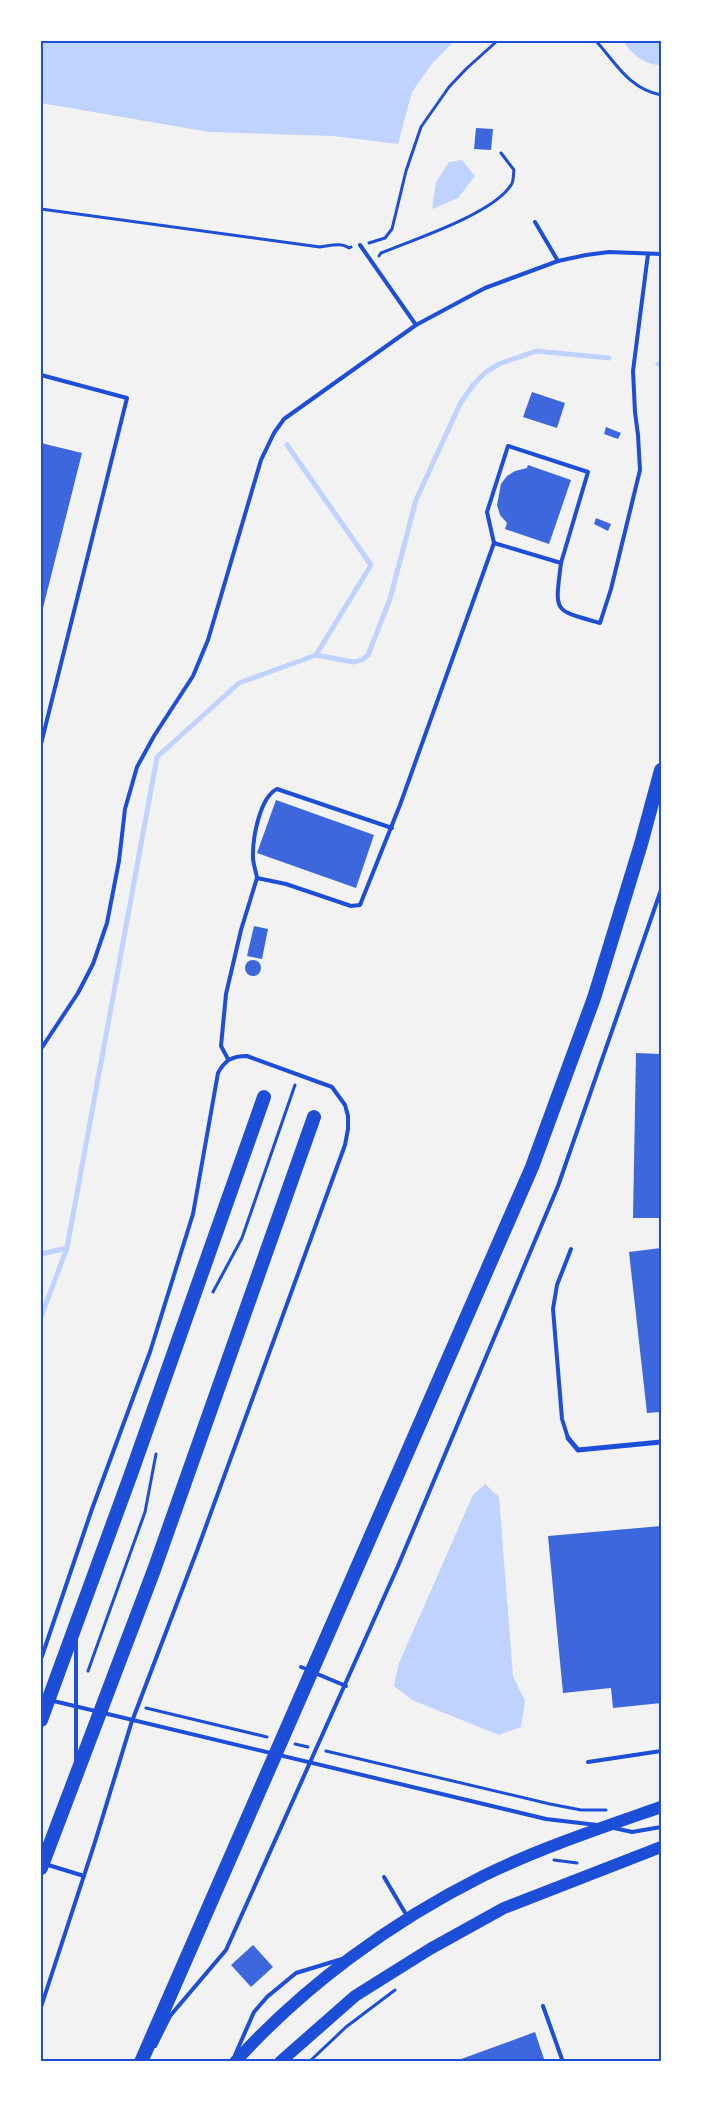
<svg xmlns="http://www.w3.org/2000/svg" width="702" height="2103" font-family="'Sofia Sans Condensed',sans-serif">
	<rect width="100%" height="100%" fill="#f2f2f2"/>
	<g fill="#bfd3fe">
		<path d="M 41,41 L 454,41 L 431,65 L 412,92 L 398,144 L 333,136 L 209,132 L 41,103 Z"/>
		<path d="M 623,41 L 661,41 L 661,65 C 644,65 632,54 623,41 Z"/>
		<path d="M 462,160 L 475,176 L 458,198 L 432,209 L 436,182 L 449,162 Z"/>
		<path d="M 485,1484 L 499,1497 L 513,1676 L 525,1701 L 521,1727 L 499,1735 L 412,1700 L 394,1686 L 399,1663 L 473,1495 Z"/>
	</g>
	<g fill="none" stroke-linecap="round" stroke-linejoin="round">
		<g stroke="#bfd3fe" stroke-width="5">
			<path d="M 658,364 L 661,365"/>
			<path d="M 287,445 L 371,565 L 316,655"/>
			<path d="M 41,1254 L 67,1248"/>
			<path d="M 41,1317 L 67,1248 L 157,757 L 239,683 L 316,655 L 353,662 L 362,660 L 368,655 L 390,599 L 416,500 L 460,404 L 473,385 L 486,372 L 499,364 L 536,351 L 609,358"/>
		</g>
	</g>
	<g fill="#3d67dc">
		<path d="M 476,128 L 493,129 L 491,150 L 474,149 Z"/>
		<path d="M 532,392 L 565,403 L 557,428 L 523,417 Z"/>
		<path d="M 606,427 L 621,433 L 618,439 L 604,434 Z"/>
		<path d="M 41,443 L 82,453 L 42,612 L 41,612 Z"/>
		<path d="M 528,465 L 571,480 L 549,544 L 505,529 L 507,523 L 500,515 L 497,505 L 501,484 L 507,476 L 515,471 L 527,468 Z"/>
		<path d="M 596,518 L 611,524 L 608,531 L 594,524 Z"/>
		<path d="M 276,800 L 374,835 L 356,888 L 257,853 Z"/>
		<path d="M 254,926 L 268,929 L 262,959 L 247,956 Z"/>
		<circle cx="253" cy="968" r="8"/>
		<path d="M 636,1053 L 661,1054 L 661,1218 L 633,1218 Z"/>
		<path d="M 661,1248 L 661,1412 L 647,1413 L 629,1252 Z"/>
		<path d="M 661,1526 L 661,1703 L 613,1708 L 611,1688 L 563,1693 L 548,1536 Z"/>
		<path d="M 253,1945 L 273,1967 L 251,1987 L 231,1965 Z"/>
		<path d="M 535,2032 L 545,2062 L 453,2062 Z"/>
	</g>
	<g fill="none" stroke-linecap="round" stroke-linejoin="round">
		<g stroke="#1d4ed8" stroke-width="3">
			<path d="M 596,41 C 616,63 629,89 661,95"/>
			<path d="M 41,209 L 320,247 C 329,246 341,242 349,248 L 351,247"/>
			<path d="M 369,243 L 385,238 L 392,229 L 406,171 L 421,127 L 449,87 L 466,69 L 497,41"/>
			<path d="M 379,256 L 381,253 C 412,240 493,214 511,185 C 514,182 513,175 514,170 L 501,153"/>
			<path d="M 213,1292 L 242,1238 L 295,1085"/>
			<path d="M 88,1671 L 145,1512 L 156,1454"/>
			<path d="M 146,1708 L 267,1737"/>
			<path d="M 295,1744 L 308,1747"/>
			<path d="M 326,1751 L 550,1804 L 581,1810 L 606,1810"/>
			<path d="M 554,1860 L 577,1863"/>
			<path d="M 309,2062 L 346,2027 L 395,1990"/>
		</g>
		<g stroke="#1d4ed8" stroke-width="4">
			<path d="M 535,222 L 558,261"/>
			<path d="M 360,245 L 416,325"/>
			<path d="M 41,375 L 127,398 L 41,744"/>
			<path d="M 494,543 L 487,512 L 508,446 L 588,472 L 561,563"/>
			<path d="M 257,878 C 256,870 252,862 253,854 C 253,837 260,797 277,789 L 392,828"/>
			<path d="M 41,1049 L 78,993 L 93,964 L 107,923 L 119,861 L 125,809 L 137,767 L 154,736 L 193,676 L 208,640 L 261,460 L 274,433 L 284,419 L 416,325 L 485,288 L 558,261 L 586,255 L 609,252 L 661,254"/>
			<path d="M 228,1059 L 221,1046 L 226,994 L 241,930 L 257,878 L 286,884 L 351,906 L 360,905 L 400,805 L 494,543 L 561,563 C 555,612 552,610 600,623 L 611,589 L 640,470 L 638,435 L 635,412 L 633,371 L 648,254"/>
			<path d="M 568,1438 L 562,1419 L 553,1309 L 557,1285 L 571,1249"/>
			<path d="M 41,1659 L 92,1509 L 150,1352 L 193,1214 L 218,1073 C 225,1060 232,1056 247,1056 L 332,1087 L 345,1105 L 348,1116 L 348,1129 L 345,1145 L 198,1548 L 131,1724 L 95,1842 L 41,2007"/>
			<path d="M 301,1667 L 309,1670"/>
			<path d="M 315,1673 L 346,1686"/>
			<path d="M 41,1698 L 546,1819 L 597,1825"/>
			<path d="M 76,1760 L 76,1639"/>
			<path d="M 588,1762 L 661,1751"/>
			<path d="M 614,1828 L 632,1832 L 661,1827"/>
			<path d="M 45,1864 L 84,1876"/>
			<path d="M 384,1877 L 407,1916"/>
			<path d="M 543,2006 L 563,2062"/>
			<path d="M 155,2046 L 170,2016 L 226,1950 L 398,1566 L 558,1186 L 661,890"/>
			<path d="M 235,2055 L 254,2012 L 267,1997 L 296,1973 L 342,1959"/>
		</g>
		<path stroke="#1d4ed8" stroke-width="5" d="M 568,1438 L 578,1450 L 661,1442"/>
		<g stroke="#1d4ed8" stroke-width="12">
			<path d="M 235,2062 C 304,1986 391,1922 483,1876 C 540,1848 601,1828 661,1807"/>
			<path d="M 280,2062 L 355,1996 L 430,1949 L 504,1908 L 661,1847"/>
		</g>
		<g stroke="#1d4ed8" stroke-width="14">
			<path d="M 41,1720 L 131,1474 L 264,1097"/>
			<path d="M 41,1868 L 154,1570 L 314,1117"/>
			<path d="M 141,2062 L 532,1167 L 594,998 L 641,844 L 661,770"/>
		</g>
	</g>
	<rect width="702" height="2103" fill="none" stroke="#ffffff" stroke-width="85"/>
	<rect x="42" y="42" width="618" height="2018" fill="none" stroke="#1d4ed8" stroke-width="2"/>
</svg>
